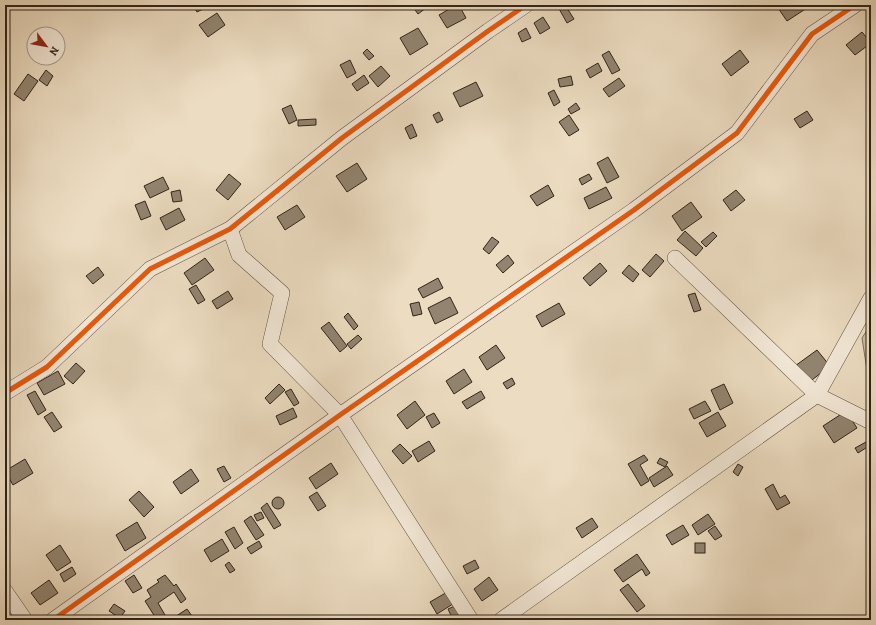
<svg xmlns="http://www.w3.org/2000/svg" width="876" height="625" font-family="Alegreya,serif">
	<rect width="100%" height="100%" fill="#ecdcc1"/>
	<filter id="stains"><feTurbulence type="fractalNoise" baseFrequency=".005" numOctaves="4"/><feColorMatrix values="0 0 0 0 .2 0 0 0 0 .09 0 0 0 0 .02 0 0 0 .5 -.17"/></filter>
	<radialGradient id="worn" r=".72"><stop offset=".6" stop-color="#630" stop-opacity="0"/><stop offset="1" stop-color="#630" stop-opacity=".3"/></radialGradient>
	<path fill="#ccbda4" stroke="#7e705e" d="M 871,324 L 871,396 L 862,338 Z"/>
	<g fill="#928470" stroke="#312419">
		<path d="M 193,5 L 206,5 L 207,7 L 197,12 Z"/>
		<path d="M 416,5 L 430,5 L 418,14 L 413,7 Z"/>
		<path d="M 456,5 L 459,5 L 466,18 L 447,28 L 439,15 Z"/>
		<path d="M 561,5 L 565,5 L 574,19 L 567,23 L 558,7 Z"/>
		<path d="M 782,5 L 805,5 L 807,8 L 787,21 L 778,8 Z"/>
		<path d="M 217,13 L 225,25 L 208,37 L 199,25 Z"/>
		<path d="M 543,17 L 550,28 L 540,34 L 534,23 Z"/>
		<path d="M 418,28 L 428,44 L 410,55 L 400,38 Z"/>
		<path d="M 526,28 L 531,38 L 522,42 L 518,33 Z"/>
		<path d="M 862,32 L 871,43 L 855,55 L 846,45 Z"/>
		<path d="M 367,49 L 374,56 L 369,60 L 363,53 Z"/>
		<path d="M 740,50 L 749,62 L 731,76 L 722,64 Z"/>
		<path d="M 609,51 L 620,70 L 612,74 L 602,55 Z"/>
		<path d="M 350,60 L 356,73 L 347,78 L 340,65 Z"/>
		<path d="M 598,63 L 602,71 L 590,78 L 586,70 Z"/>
		<path d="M 381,66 L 390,76 L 378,87 L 369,76 Z"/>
		<path d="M 46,70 L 53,76 L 47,86 L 39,80 Z"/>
		<path d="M 28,74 L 38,81 L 24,101 L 14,94 Z"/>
		<path d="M 364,75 L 369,83 L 357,91 L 352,84 Z"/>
		<path d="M 571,76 L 573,85 L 560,87 L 558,79 Z"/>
		<path d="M 619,78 L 625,86 L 609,97 L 603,89 Z"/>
		<path d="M 476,82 L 483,96 L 460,107 L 453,93 Z"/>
		<path d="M 554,90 L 560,102 L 554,106 L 548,93 Z"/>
		<path d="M 576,103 L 580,109 L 571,114 L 568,109 Z"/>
		<path d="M 291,105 L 297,120 L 289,124 L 282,109 Z"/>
		<path d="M 807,111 L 813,120 L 800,128 L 794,119 Z"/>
		<path d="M 439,112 L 443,120 L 437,123 L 433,115 Z"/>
		<path d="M 569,115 L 579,130 L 569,136 L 559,122 Z"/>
		<path d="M 316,119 L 316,125 L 298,126 L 298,120 Z"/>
		<path d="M 412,124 L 417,136 L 410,139 L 405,128 Z"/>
		<path d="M 608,157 L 619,177 L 607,183 L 597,163 Z"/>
		<path d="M 357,163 L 367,179 L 347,192 L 336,176 Z"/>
		<path d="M 229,174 L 241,184 L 228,200 L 216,190 Z"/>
		<path d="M 589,174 L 592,179 L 582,185 L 579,179 Z"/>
		<path d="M 163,177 L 169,189 L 150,198 L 144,186 Z"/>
		<path d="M 548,185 L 554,196 L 537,206 L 530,196 Z"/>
		<path d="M 606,187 L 612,198 L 589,209 L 584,198 Z"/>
		<path d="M 180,190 L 182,201 L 173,202 L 171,192 Z"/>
		<path d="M 736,190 L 745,200 L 731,211 L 723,200 Z"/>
		<path d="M 145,201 L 151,216 L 141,220 L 135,205 Z"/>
		<path d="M 691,202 L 702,217 L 682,231 L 672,216 Z"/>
		<path d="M 297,205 L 305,217 L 285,230 L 277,217 Z"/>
		<path d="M 179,208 L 185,220 L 166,230 L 160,218 Z"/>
		<path d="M 685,231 L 703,248 L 696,256 L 677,240 Z"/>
		<path d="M 713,232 L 717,236 L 706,247 L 701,242 Z"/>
		<path d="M 492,237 L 499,242 L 489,254 L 483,249 Z"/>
		<path d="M 656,254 L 664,261 L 650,277 L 642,270 Z"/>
		<path d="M 508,255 L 514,263 L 503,273 L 496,265 Z"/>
		<path d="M 205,258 L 214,270 L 192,285 L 184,273 Z"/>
		<path d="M 600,263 L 607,271 L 590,286 L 583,278 Z"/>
		<path d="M 629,265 L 639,274 L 633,282 L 622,273 Z"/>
		<path d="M 98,267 L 104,275 L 93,284 L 86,276 Z"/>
		<path d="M 438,278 L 443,288 L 423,298 L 418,289 Z"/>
		<path d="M 196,285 L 205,300 L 198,304 L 189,289 Z"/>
		<path d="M 228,291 L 233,299 L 217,309 L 212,301 Z"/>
		<path d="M 695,293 L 701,310 L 694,312 L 688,295 Z"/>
		<path d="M 450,297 L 458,313 L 435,324 L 428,308 Z"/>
		<path d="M 419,302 L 422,314 L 413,316 L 410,304 Z"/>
		<path d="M 559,303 L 565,314 L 542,327 L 536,316 Z"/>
		<path d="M 348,313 L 358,326 L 354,330 L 344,317 Z"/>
		<path d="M 329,322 L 347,346 L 340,352 L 321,328 Z"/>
		<path d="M 358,335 L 362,339 L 351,349 L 347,344 Z"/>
		<path d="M 496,345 L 505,358 L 487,370 L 479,357 Z"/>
		<path d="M 817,350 L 830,366 L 808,383 L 795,366 Z"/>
		<path d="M 76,363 L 85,371 L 73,384 L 64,376 Z"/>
		<path d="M 464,369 L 472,382 L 454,394 L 446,381 Z"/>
		<path d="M 58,371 L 65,384 L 44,395 L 37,383 Z"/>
		<path d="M 512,378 L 515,384 L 507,389 L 503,383 Z"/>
		<path d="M 279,384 L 285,390 L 270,404 L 265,398 Z"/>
		<path d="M 724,384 L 733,403 L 720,410 L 711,390 Z"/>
		<path d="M 291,389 L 299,403 L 294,406 L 285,392 Z"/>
		<path d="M 35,391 L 46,410 L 38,415 L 27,395 Z"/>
		<path d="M 481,391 L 485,398 L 467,409 L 462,402 Z"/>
		<path d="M 415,401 L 425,415 L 407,429 L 397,415 Z"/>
		<path d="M 705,401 L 711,411 L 694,419 L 689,409 Z"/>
		<path d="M 293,408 L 297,417 L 280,425 L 276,416 Z"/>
		<path d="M 846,411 L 857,428 L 834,443 L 823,426 Z"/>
		<path d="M 52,412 L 62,427 L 54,432 L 44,417 Z"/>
		<path d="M 718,412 L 726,426 L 707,437 L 699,423 Z"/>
		<path d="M 434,413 L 440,423 L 432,428 L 426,417 Z"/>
		<path d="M 429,441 L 435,451 L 418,462 L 412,451 Z"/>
		<path d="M 866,442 L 869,446 L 858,453 L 855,448 Z"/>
		<path d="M 400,444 L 412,456 L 403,464 L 392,451 Z"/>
		<path d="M 644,455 L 648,460 L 640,465 L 649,481 L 641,486 L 628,464 Z"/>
		<path d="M 660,458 L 668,462 L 665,467 L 657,463 Z"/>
		<path d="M 25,459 L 33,473 L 13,485 L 5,471 Z"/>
		<path d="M 331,463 L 338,474 L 316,489 L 309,478 Z"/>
		<path d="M 738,464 L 743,467 L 738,476 L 733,472 Z"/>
		<path d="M 224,466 L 231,478 L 224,482 L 217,469 Z"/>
		<path d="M 667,466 L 673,475 L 654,487 L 649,478 Z"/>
		<path d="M 191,469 L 199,481 L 181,494 L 173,482 Z"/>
		<path d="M 773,484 L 780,498 L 785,495 L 790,503 L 777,510 L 765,489 Z"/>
		<path d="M 139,491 L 154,507 L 144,517 L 129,500 Z"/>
		<path d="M 317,492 L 326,506 L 318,511 L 309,497 Z"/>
		<circle cx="278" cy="503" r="6"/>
		<path d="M 267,503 L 281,525 L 274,529 L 261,508 Z"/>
		<path d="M 261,512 L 264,518 L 257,521 L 254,515 Z"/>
		<path d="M 708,514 L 715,524 L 698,535 L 692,525 Z"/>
		<path d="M 251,516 L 264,535 L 256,540 L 244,521 Z"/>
		<path d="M 592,518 L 598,527 L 582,538 L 576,528 Z"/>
		<path d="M 137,522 L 146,538 L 125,551 L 116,535 Z"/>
		<path d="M 683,525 L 689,535 L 672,545 L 666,535 Z"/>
		<path d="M 715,526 L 722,536 L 715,540 L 708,531 Z"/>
		<path d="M 234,527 L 243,543 L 235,549 L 225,532 Z"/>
		<path d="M 222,539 L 229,551 L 211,562 L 204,550 Z"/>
		<path d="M 259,541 L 262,547 L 251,554 L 247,548 Z"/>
		<rect x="695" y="543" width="10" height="10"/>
		<path d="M 60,545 L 71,562 L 57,571 L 46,555 Z"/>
		<path d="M 637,554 L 650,573 L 646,576 L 642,569 L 623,582 L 614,570 Z"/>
		<path d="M 475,560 L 479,568 L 467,574 L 463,566 Z"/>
		<path d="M 229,562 L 235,570 L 230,573 L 225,565 Z"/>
		<path d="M 72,567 L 76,574 L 64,582 L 60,574 Z"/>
		<path d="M 134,575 L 142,588 L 133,593 L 125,581 Z"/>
		<path d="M 165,575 L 174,586 L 176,584 L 186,599 L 181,603 L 174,592 L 158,603 L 165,615 L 157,620 L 145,601 L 151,597 L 147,590 L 159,582 L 157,580 Z"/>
		<path d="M 489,577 L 498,590 L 482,601 L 474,589 Z"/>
		<path d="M 49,580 L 58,593 L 40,605 L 31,593 Z"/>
		<path d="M 628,584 L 645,606 L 637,612 L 620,590 Z"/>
		<path d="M 449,591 L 456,602 L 437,614 L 430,602 Z"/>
		<path d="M 114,604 L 125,611 L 120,618 L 109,611 Z"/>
		<path d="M 457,605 L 463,619 L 460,620 L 453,620 L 448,609 Z"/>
		<path d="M 187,609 L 192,616 L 186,620 L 170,620 Z"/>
	</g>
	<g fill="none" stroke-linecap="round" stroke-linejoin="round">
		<defs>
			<g id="street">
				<path d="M 230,229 L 239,255 L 282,293 L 270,344 L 340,415 L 471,620"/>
				<path d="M 675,258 L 817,395 L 871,422"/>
				<path d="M 5,393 L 47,367 L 150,269 L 230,229 L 342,138 L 488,31 L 526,5"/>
				<path d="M 5,591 L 25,620"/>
				<path d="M 53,620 L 340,415 L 634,210 L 737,133 L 812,34 L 855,5"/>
				<path d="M 501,620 L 817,395 L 871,298"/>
			</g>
		</defs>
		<use href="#street" stroke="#605243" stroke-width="16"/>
		<use href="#street" stroke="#f3e8d7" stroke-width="15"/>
		<defs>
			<g id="cycleway">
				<path d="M 5,393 L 47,367 L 150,269 L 230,229 L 342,138 L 488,31 L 526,5"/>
				<path d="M 53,620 L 340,415 L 634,210 L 737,133 L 812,34 L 855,5"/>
			</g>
		</defs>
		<use href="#cycleway" stroke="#f3e8d7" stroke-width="8"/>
		<use href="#cycleway" stroke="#e8590c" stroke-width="5"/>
	</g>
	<rect width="876" height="625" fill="none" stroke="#ecdcc1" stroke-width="20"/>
	<rect x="6" y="6" width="864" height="613" fill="none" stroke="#312419" stroke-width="2"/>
	<rect x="10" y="10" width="856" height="605" fill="none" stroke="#312419"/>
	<g transform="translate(46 46) rotate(122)"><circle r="19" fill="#f3e8d7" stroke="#a59a8b"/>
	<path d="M0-3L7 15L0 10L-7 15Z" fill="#8f2418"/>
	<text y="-6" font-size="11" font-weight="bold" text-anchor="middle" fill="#312419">N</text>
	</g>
	<rect width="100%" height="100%" filter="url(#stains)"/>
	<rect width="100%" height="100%" fill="url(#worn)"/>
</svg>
